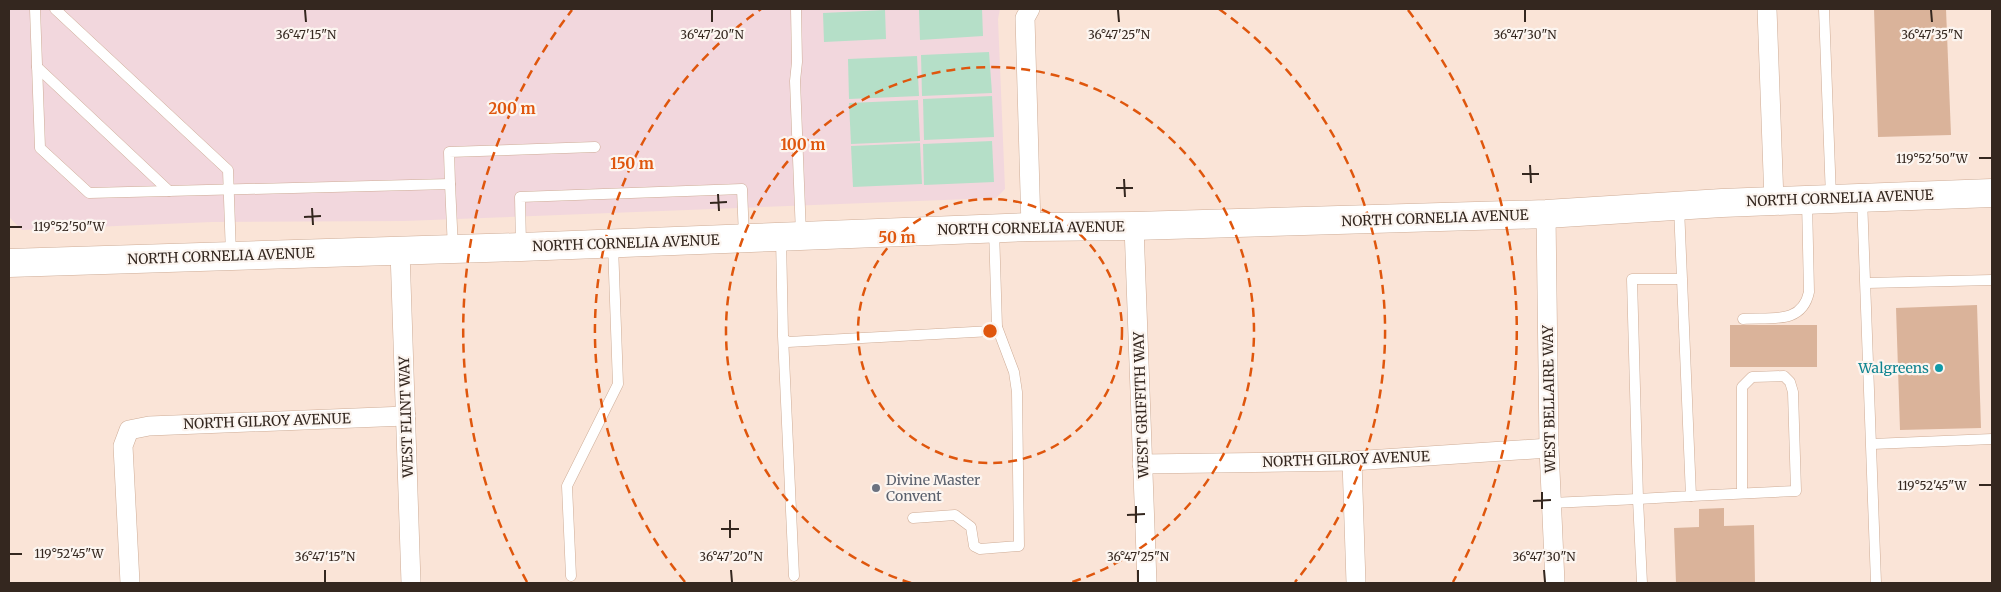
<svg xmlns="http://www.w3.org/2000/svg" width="2001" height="592" font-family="Merriweather,serif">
	<rect width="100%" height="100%" fill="#fae4d7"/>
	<path fill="#f2d7dd" d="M 9,9 L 1000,9 L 998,19 L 1005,189 L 996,198 L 404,221 L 212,222 L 22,230 L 10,218 Z"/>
	<g fill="#b5dfc8">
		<path d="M 982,9 L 983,36 L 920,40 L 919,10 Z"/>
		<path d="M 885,10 L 886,39 L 824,42 L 823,13 Z"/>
		<path d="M 989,52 L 992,93 L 922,96 L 921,55 Z"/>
		<path d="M 917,56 L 919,96 L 849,99 L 848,59 Z"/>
		<path d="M 992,96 L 994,137 L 924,140 L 923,99 Z"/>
		<path d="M 918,100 L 920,141 L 851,144 L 849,103 Z"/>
		<path d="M 992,141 L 994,182 L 924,185 L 923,144 Z"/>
		<path d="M 920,143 L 922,184 L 853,187 L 851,146 Z"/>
	</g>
	<g fill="#dab39a">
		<path d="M 1874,9 L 1946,9 L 1951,135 L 1878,137 Z"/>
		<path d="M 1977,305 L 1981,428 L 1900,430 L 1896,308 Z"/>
		<rect x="1730" y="325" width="87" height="42"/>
		<path d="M 1724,508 L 1724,526 L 1754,525 L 1755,583 L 1676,583 L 1674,528 L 1699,527 L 1699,509 Z"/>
	</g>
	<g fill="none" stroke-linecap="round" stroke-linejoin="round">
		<defs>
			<g id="lane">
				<path d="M 35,9 L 40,148 L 89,193 L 450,184 L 453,249"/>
				<path d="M 55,9 L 228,170 L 231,255"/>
				<path d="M 796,9 L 797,62 L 795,81 L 801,235"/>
				<path d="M 1824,9 L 1831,198"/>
				<path d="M 37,67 L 169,191"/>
				<path d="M 450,184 L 449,152 L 595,147"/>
				<path d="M 1862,198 L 1876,583"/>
				<path d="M 1679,207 L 1691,496 L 1638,499 L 1632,279 L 1681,279"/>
				<path d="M 781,238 L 783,336 L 794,576"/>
				<path d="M 521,246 L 520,197 L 742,189 L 744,237"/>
				<path d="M 1867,283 L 1992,280"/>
				<path d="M 1743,319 C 1771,317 1802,325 1809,292 L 1807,201"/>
				<path d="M 785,340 L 788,342 L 992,331 L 997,327"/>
				<path d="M 1872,444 L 1992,439"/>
				<path d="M 1691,496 L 1796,491 L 1793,392 L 1790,382 L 1784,376 L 1752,377 L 1742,387 L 1742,493"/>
				<path d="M 1551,503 L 1638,499 L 1642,583"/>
				<path d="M 913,518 L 955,515 L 971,527 L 974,546 L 980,549 L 1019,546 L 1017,392 L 1014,372 L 997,327 L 994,229"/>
				<path d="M 571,576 L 567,486 L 618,384 L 613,245"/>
			</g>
			<g id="street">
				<path d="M 1030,9 L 1025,18 L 1031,227"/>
				<path d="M 1767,9 L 1774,201"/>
				<path d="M 1546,214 L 1549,448 L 1555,583"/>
				<path d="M 1134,226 L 1147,583"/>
				<path d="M 400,251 L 411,583"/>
				<path d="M 1352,461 L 1356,583"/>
				<path d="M 1142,464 L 1352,461 L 1549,448"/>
				<path d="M 130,583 L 123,446 L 129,430 L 149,426 L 406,416"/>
			</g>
			<path id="secondary" d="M 9,263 L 521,247 L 1031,227 L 1134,226 L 1546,214 L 1722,203 L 1992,193"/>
		</defs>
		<use href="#lane" stroke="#ceac96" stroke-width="11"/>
		<use href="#street" stroke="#ceac96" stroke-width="20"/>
		<use href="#secondary" stroke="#ceac96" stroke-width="29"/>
		<use href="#lane" stroke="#fff" stroke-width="10"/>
		<use href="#street" stroke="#fff" stroke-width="19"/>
		<use href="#secondary" stroke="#fff" stroke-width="28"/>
	</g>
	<path fill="none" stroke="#34271f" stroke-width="2" d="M 305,10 L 306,22M 712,10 L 712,22M 1118,10 L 1119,22M 1525,10 L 1525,22M 1931,10 L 1932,22M 1979,158 L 1991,158M 1530,165 L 1531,183M 1522,174 L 1539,174M 1124,179 L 1125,197M 1116,188 L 1133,188M 718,194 L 719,211M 710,203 L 727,202M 312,208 L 313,225M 304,217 L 321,216M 10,227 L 22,227M 1979,485 L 1991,485M 1542,492 L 1542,509M 1533,501 L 1551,500M 1136,506 L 1136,523M 1127,515 L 1145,514M 730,520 L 730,538M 721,529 L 739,529M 10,554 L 22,554M 325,570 L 325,582M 731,570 L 732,582M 1138,570 L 1138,582M 1544,570 L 1545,582"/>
	<g fill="none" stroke="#df560d" stroke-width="2.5" stroke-dasharray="9 6">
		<circle cx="990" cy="331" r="132"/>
		<path d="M911 583A264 264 0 1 1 1069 583"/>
		<path d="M685 582A395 395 0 0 1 761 9M1219 9A395 395 0 0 1 1295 582"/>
		<path d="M527 582A527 527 0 0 1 572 10M1408 10A527 527 0 0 1 1453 582"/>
	</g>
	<circle fill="#0f9aa8" stroke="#fcf5f0" stroke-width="2" cx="1939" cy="368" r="5"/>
	<circle fill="#6b7280" stroke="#fcf5f0" stroke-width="2" cx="876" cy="488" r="5"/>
	<g text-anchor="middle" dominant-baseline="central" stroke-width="4.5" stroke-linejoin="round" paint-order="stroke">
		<g font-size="14" fill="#34271f" stroke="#fcf5f0">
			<text transform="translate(1840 198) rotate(-2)">NORTH CORNELIA AVENUE</text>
			<text transform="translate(1435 218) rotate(-2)">NORTH CORNELIA AVENUE</text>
			<text transform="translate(1031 228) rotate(-1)">NORTH CORNELIA AVENUE</text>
			<text transform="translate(626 243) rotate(-2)">NORTH CORNELIA AVENUE</text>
			<text transform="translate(221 256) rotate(-2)">NORTH CORNELIA AVENUE</text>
			<text transform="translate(1549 399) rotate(-91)">WEST BELLAIRE WAY</text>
			<text transform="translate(1141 405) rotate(-92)">WEST GRIFFITH WAY</text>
			<text transform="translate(406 417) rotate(-92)">WEST FLINT WAY</text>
			<text transform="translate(267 421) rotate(-2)">NORTH GILROY AVENUE</text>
			<text transform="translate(1346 459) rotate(-2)">NORTH GILROY AVENUE</text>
		</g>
		<g font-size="14" fill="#0d838f" stroke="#fcf5f0" text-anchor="end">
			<text x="1929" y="368">Walgreens</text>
		</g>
		<g font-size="14" fill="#5b616d" stroke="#fcf5f0" text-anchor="start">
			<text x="886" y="480">Divine Master<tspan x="886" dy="16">Convent</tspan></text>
		</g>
	</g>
	<g font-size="12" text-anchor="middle" fill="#34271f" stroke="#fcf5f0" stroke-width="4.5" stroke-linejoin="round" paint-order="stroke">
		<text x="306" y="39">36°47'15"N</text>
		<text x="712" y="39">36°47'20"N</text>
		<text x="1119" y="39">36°47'25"N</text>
		<text x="1525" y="39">36°47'30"N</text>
		<text x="1932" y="39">36°47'35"N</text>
		<text x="1932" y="163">119°52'50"W</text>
		<text x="69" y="231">119°52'50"W</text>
		<text x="1932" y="490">119°52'45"W</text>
		<text x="69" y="558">119°52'45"W</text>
		<text x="325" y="561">36°47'15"N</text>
		<text x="731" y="561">36°47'20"N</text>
		<text x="1138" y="561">36°47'25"N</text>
		<text x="1544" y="561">36°47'30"N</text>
	</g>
	<circle cx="990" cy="331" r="8" fill="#df560d" stroke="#fcf5f0" stroke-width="2.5"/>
	<g font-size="15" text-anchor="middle" font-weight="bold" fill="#df560d" stroke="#fcf5f0" stroke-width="4.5" stroke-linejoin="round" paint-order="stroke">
		<text x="512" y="114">200 m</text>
		<text x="803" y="150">100 m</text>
		<text x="632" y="169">150 m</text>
		<text x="897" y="243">50 m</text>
	</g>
	<rect width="2001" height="592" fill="none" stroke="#34271f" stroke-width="20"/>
</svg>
